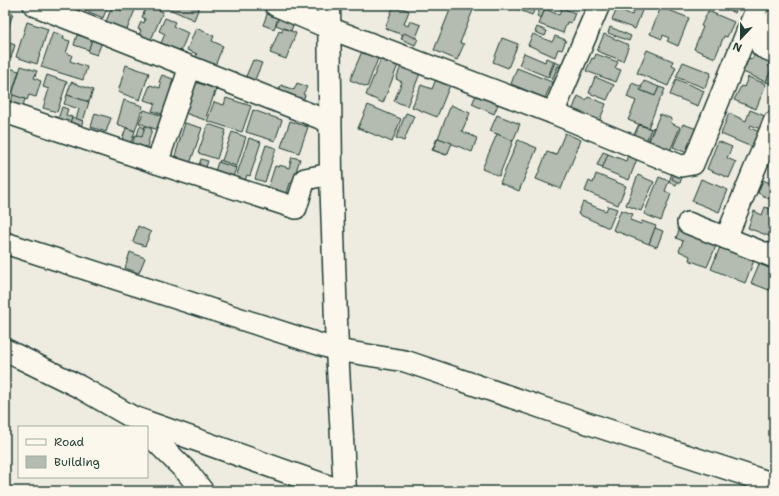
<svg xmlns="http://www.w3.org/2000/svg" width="779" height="496" viewBox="0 0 779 496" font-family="'Shantell Sans',sans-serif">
<rect width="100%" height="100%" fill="#eeece1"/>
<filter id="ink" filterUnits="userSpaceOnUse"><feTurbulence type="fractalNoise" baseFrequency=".025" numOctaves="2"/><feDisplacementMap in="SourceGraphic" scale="8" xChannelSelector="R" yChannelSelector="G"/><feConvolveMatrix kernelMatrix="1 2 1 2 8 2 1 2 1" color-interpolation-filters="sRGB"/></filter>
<g filter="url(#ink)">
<!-- building -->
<g fill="#b4bbb0" stroke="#1f3d34">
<path d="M88,5H108L103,18L85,10Z"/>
<path d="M124,5H137L126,32L105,24L112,7L122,11Z"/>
<path d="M147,5L163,12L150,42L138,37L141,30L138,29L141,22L144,23L145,19L142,17Z"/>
<path d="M169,5H200L194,20L167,8Z"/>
<path d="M394,5L409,11L404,24L408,26L410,21L421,25L415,40L385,28Z"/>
<path d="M452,5H475L460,43L464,44L457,60L434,50Z"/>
<path d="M507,5H537L532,15Z"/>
<path d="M636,5L643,8L635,29L612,20L617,9L632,15Z"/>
<path d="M716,5H744L743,8L738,6L735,13Z"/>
<path d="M5,6L9,7L7,11L13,13L7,33L5,32Z"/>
<path d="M541,7L545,9L541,18L537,16Z"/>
<path d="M661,7L689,18L678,46L667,41L669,38L663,35L662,39L650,34Z"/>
<path d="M562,8L575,13L571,23L567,22L563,33L539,24L545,9L559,15Z"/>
<path d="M269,9L280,13L274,29L263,25Z"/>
<path d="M708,11L734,22L727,37L724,36L715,58L694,49L703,27L701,26Z"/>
<path d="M280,13L295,19L291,31L276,25Z"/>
<path d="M165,18L175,22L173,26L188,33L181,51L161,43L165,34L159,31Z"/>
<path d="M27,22L48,29L37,64L16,57Z"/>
<path d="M537,27L547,31L545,36L535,32Z"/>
<path d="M610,27L631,36L629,41L608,33Z"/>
<path d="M196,28L214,36L212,41L223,46L214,68L194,60L197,54L187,50Z"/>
<path d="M283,28L296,33L286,59L270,53L279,31L282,32Z"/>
<path d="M53,32L64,36L63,39L70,41L66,53L72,55L70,61L87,67L83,80L41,67Z"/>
<path d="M404,33L418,39L415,45L401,39Z"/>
<path d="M533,34L552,42L555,36L566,40L562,50L558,49L555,57L528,45Z"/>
<path d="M604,34L629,45L623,61L597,51Z"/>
<path d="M77,35L92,39L89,50L74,45Z"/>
<path d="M502,38L518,44L508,68L493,62Z"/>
<path d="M92,39L102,42L97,55L88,52Z"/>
<path d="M5,41L15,45L11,58L5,56Z"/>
<path d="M363,49L379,56L367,87L350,80Z"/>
<path d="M647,50L673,61L672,65L676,67L668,86L637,73Z"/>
<path d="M756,50L772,57L768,66L772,68L766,82L743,72L749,58L752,59Z"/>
<path d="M524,53L545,62L546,58L554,61L548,77L519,65Z"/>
<path d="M383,54L398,65L383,103L366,95Z"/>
<path d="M596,54L618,62L615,68L621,70L616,82L586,71L592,58L594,59Z"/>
<path d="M253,60L262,63L253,84L244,81Z"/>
<path d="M555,62L566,67L561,81L549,77Z"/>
<path d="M683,62L711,73L705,88L676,77Z"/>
<path d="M126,65L149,73L140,100L118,92Z"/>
<path d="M21,66L37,71L34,78L41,81L36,97L29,95L27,100L12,95Z"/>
<path d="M401,66L421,71L407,106L394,101L402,82L396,79Z"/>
<path d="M558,66L567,69L561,83L552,80Z"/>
<path d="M6,67L19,71L12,93L5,91Z"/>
<path d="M772,67L774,68V85L766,82Z"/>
<path d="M517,68L552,82L545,98L511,84Z"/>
<path d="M47,75L67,82L57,112L43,108L49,89L43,87Z"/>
<path d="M162,75L173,79L171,86L175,87L165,115L152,111L155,103L144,100L150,85L160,88L161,83L159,82Z"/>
<path d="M595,77L614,85L607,100L589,93Z"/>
<path d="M748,77L766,84L756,109L734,100L741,86L744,87Z"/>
<path d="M193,79L218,87L214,97L190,90Z"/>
<path d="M436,79L450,85L437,117L412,107L421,85L432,89Z"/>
<path d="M676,79L704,91L698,106L670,95Z"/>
<path d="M192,81L216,89L205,120L182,112Z"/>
<path d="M644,81L659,87L655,96L640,90Z"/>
<path d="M71,82L93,90L89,102L67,95Z"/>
<path d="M297,83L307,87L303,94L305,95L301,106L277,95L281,85L294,90Z"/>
<path d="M632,83L642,87L640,90L655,96L659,87L665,89L661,98H660L648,128L628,120L636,101L627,97Z"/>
<path d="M477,93L499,102L494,114L472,104Z"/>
<path d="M13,95L25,99L22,109L10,105Z"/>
<path d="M67,95L89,102L83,121L76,119L79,109L64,104Z"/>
<path d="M578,96L586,100L588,97L606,104L599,122L572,111Z"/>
<path d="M226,98L251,106L242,132L207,121L214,102L224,105Z"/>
<path d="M124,100L143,106L135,131L117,124Z"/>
<path d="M368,105L401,119L392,142L358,128Z"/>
<path d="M451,105L470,113L462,131L477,138L472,152L438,138Z"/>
<path d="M62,107L68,109L66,115L72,117L69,126L57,122Z"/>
<path d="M144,110L163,116L158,130L139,123Z"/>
<path d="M253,110L282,120L275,141L246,132Z"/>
<path d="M750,110L765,116L760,129L751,125L750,128L760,132L754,148L721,134L729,113L746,121Z"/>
<path d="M95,113L111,118L106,132L91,127Z"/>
<path d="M406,113L414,116L404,141L396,138Z"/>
<path d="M660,114L672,119L671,123L680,127L670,151L648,143Z"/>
<path d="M497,115L520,124L513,141L490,131Z"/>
<path d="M72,117L83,121L80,129L69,126Z"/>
<path d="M290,121L308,127L299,153L281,147Z"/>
<path d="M185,123L202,128L189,167L177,162L179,157L175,156Z"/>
<path d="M208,124L226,130L217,159L198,153Z"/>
<path d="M639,124L652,129L653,127L654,128L648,141L634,135Z"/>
<path d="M683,124L697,129L687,153L673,147Z"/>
<path d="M639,125L651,129L646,141L634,136Z"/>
<path d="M140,126L151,130L144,150L133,147Z"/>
<path d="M145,126L152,129L146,150L132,145L135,135L142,137Z"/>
<path d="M126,128L135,131L131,143L122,140Z"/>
<path d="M232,132L246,137L236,168L221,163Z"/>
<path d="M565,133L581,140L561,189L536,179L547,152L556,155Z"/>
<path d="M497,134L513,141L499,176L482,169Z"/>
<path d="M249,138L261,142L250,176L247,175L244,183L235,180Z"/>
<path d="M437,138L450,144L446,155L432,150Z"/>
<path d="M438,138L452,143L447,155L433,150Z"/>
<path d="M518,140L537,148L519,191L500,183Z"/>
<path d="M718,141L732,147L727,158L736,162L729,178L707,169Z"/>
<path d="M266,145L276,148L265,182L255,179Z"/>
<path d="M603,152L608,154L603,167L597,165Z"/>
<path d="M608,154L626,161L628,155L637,159L629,180L602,169Z"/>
<path d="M292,157L300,159L292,184L290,183L286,197L267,191L275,166L279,167V165L289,168Z"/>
<path d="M201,159L208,161L205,170L198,168Z"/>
<path d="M220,160L236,166L234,171L218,166Z"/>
<path d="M218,162L236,168L232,180L214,174Z"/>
<path d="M673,170L681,173L676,185L669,182Z"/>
<path d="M676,171L683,174L680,183L672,179Z"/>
<path d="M596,174L626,186L618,205L585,191L589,181L593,183Z"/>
<path d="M638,175L654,182L641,211L626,205Z"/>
<path d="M659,177L669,181L665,191L671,194L661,221L644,214Z"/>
<path d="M701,179L728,190L719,212L692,201Z"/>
<path d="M763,180L772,184L774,181V201L758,193Z"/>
<path d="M583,202L606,211L608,206L617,209L609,228L578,214Z"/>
<path d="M765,207L774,210V238L748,228L754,211L762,215Z"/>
<path d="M621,210L633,214L630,220L641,224L642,221L656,226L649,244L613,230Z"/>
<path d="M682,223L706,236L704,241L716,246L707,267L689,260L690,256L679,251L683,241L676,238Z"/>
<path d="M138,226L151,232L145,246L133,242Z"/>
<path d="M655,228L663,231L657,247L649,244Z"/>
<path d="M720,247L742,256L745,248L757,253L745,283L711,269Z"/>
<path d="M130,252L145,258L139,273L125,268Z"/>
<path d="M759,264L774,270V292L751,283Z"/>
</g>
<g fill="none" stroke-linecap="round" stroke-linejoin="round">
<defs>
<g id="street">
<path d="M34,5L330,122"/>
<path d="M275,5L329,28L553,113L681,166L693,164L758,5"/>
<path d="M774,20L762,47L774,52"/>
<path d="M5,112L157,163L296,208L305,179L331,174"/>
<path d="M553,113L599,5"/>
<path d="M157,163L190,67"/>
<path d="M688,223L774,257"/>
<path d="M726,238L774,122"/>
<path d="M5,243L337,350L405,361L587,423L774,484"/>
</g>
<g id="secondary">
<path d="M329,5L331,174L337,350L345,491"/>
<path d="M5,350L78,386L132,417L341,491"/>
<path d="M147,432L189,474L202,491"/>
</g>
</defs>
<!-- street casing -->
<use href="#street" stroke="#1f3d34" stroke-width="24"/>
<!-- secondary casing -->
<use href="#secondary" stroke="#1f3d34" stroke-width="25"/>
<!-- street -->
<use href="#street" stroke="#fbf7ec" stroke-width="21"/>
<!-- secondary -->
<use href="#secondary" stroke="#fbf7ec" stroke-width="22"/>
</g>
</g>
<!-- margin -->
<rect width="779" height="496" fill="none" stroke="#fbf7ec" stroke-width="20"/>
<rect x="10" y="10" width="759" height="476" fill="none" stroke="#1f3d34" stroke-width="1.5" filter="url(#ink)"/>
<!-- legend -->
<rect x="18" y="426" width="130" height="52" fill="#fbf7ec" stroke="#a3ada2"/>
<rect x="26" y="439" width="20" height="6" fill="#fbf7ec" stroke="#a3ada2"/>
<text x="54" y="446" font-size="12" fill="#1f3d34">Road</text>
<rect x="26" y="456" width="20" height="12" fill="#b4bbb0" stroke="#a3ada2"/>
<text x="54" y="466" font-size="12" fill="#1f3d34">Building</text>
<!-- north arrow -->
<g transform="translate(741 38) rotate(202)" stroke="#fbf7ec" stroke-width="3" paint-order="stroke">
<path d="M0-3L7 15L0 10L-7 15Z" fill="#1f3d34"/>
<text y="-6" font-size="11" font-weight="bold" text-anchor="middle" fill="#1f3d34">N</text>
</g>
</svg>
